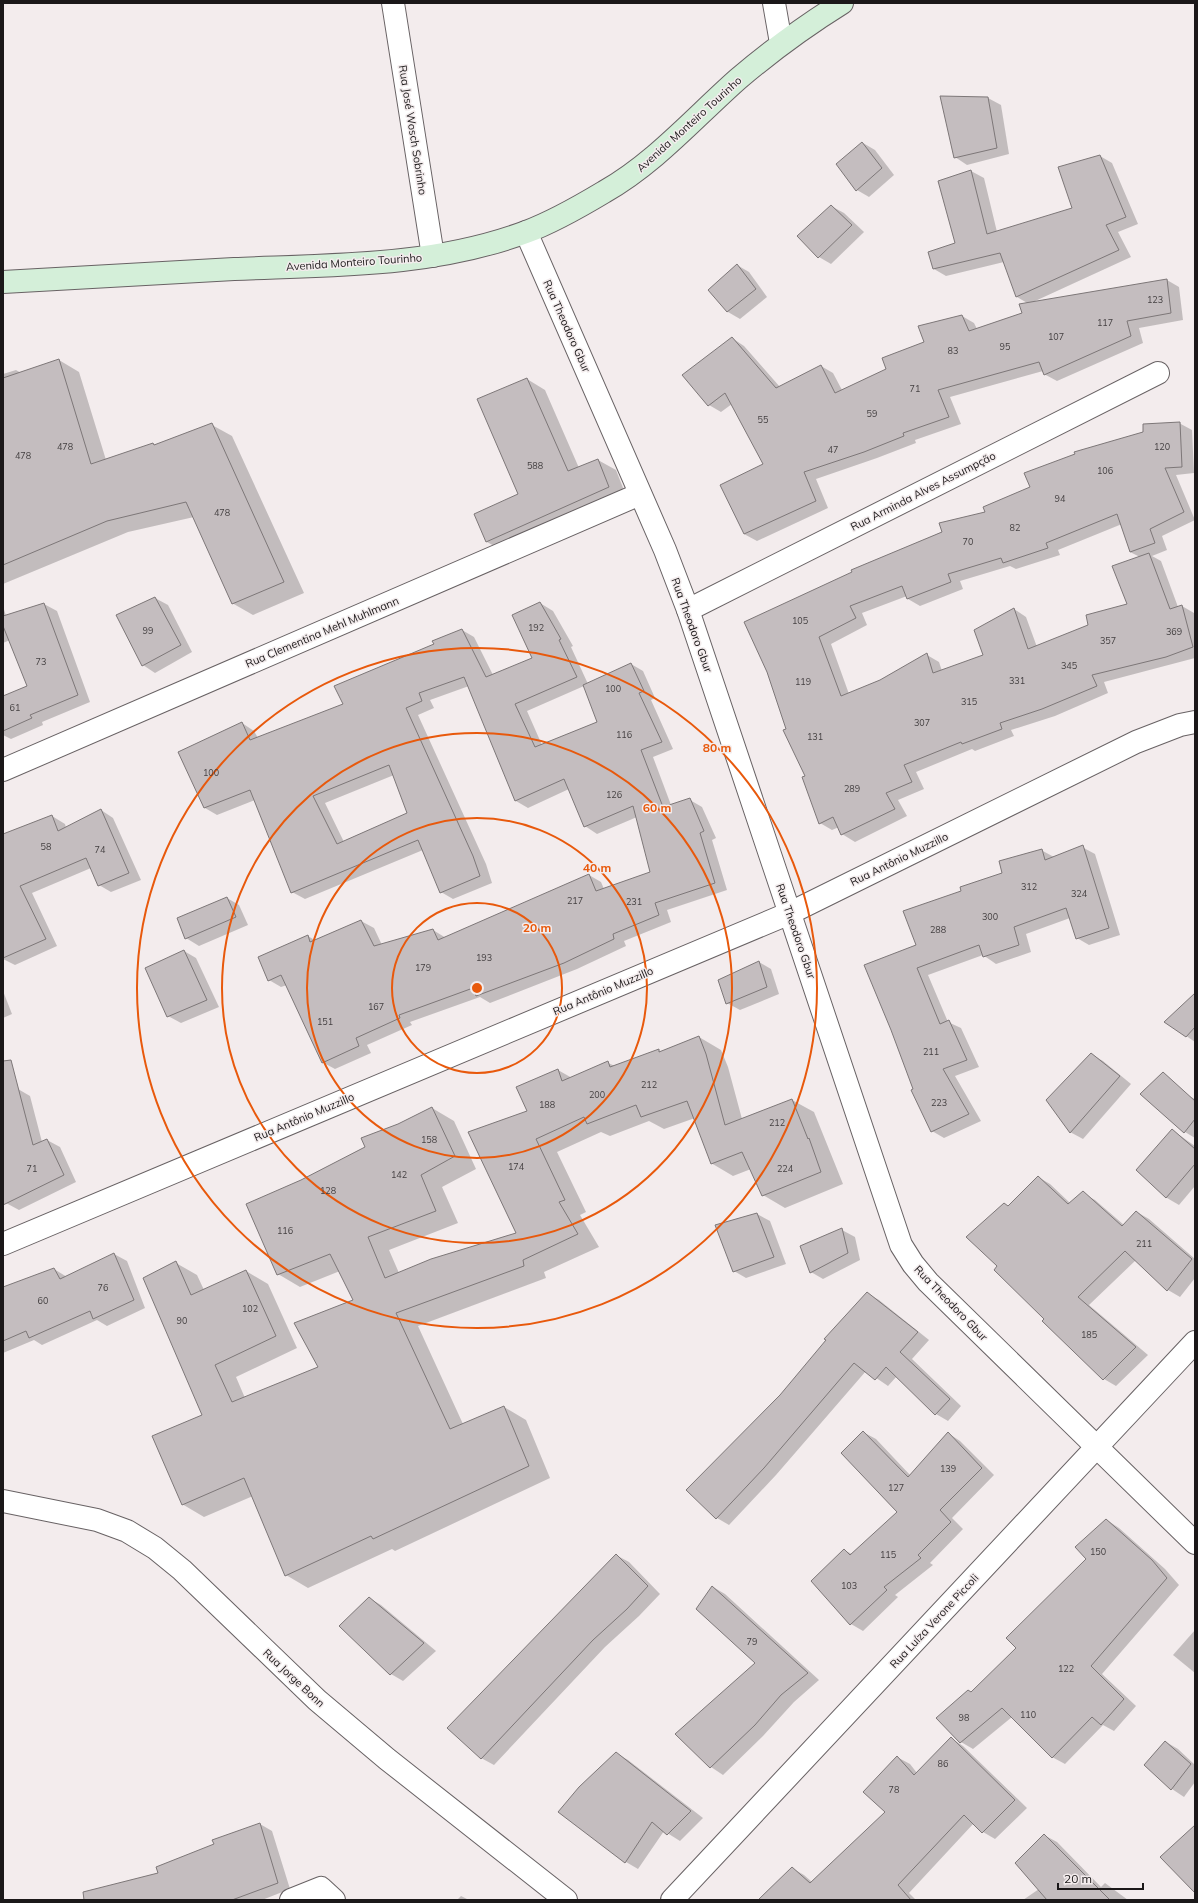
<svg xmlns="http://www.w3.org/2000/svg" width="1198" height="1903" viewBox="0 0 1198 1903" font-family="Mulish,sans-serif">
<rect width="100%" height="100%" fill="#f3eced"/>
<!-- shadow -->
<g fill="#0003" fill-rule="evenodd">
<path d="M941,97L988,98L1001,105L1009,154L967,165L955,157Z"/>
<path d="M863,143L875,150L894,175L869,197L857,190Z"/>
<path d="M1100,156L1112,163L1138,224L1118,232L1131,257L1033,302L1167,280L1179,287L1183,320L1139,328L1143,343L1057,381L1044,374L1043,371L950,397L961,424L915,440L916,443L877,458L816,479L828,508L757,541L744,534L764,464L732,404L721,412L709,405L732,338L744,346L780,387L821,366L833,373L842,390L887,369L962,316L974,323L977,329L1024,313L1029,304L1017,297L1004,262L946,276L934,269L957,244L971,171L984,178L997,232L1074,208Z"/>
<path d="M831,206L844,213L864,232L831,264L819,257Z"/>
<path d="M737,265L749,272L767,297L740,319L728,312L709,290Z"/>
<path d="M59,360L79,372L106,460L153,444L155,446L212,425L232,436L304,593L253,615L232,603L194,517L128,532L3,584V374L16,370L21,373Z"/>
<path d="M527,379L545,390L579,468L598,460L616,470L627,498L505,552L487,542L475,515L520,495Z"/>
<path d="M1179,423L1192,430L1194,473L1176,475L1195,520L1162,536L1167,550L1152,556L1161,561L1178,607L1182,606L1194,613L1195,658L1104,682L1108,693L1055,716L1011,730L1014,736L975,751L972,749L916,772L924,789L898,800L907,816L855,842L842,834L839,827L832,830L820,823L806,776L787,730L768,672L745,622ZM1122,524L1130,552L1140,557L1128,604L1089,626L1037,647L1026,617L1014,609L985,655L942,671L939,662L927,655L880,681L849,694L831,644L867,625L862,613L907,596L908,599L920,606L963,589L960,581L1010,566L1016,569L1060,555L1058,550Z"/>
<path d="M155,598L168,605L192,652L155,673L143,665Z"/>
<path d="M540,603L553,611L573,646L571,647L588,684L631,664L643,671L655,698L651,700L673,749L653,757L671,805L690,800L702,807L716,838L712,840L727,890L667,910L671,922L624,941L626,946L577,969L490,1003L480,997L410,1022L412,1025L367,1045L371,1053L335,1069L322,1062L287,985L281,987L269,980L308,936L316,941L361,921L374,928L382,945L433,930L446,938L589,875L601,882L604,889L651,873L637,817L597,834L585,826L569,789L528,808L516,801L469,686L430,700L434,708L418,715L486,864L492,883L453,899L441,892L423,850L305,899L292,892L255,800L217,815L205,808L242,723L254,731L258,738L344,705L435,645L462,630L474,637L493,675L534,658ZM584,686L598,722L542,745L527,711ZM394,775L409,814L344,842L325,803Z"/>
<path d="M44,604L57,611L90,702L42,722L43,725L11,739L3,735V697L28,686L10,640L3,643V606L6,616Z"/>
<path d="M101,810L113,818L141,880L111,892L99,885L91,868L32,893L57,946L15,965L3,959V840L52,816L65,824L66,828Z"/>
<path d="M1082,847L1095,854L1120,935L1089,945L1077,938L1070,918L1026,934L1031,952L996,964L983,955L928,975L948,1022L961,1028L979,1067L955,1076L981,1121L944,1138L932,1131L914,1090L917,945L962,891L1003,873L1041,850L1054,857Z"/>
<path d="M227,898L239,905L248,925L199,946L186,938Z"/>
<path d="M184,951L196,958L219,1007L181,1023L168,1016Z"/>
<path d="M759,962L771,969L779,994L740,1010L727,1003Z"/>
<path d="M3,991L12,1014L3,1018Z"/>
<path d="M1195,997V1042L1166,1022Z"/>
<path d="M699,1037L721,1050L728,1067L742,1119L792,1100L814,1112L843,1184L785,1208L763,1195L751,1169L733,1176L711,1163L695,1118L664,1129L649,1121L610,1136L601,1132L557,1152L586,1212L580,1215L599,1247L544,1272L546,1278L418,1326L463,1424L504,1407L526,1420L550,1478L395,1551L392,1549L308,1588L286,1575L253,1496L204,1517L182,1504L204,1415L176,1263L197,1275L204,1290L246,1271L268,1284L297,1348L236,1377L245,1398L320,1367L354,1300L340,1271L300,1287L278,1274L301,1181L367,1147L399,1125L432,1108L454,1121L476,1169L442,1187L458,1223L389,1250L399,1273L517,1234L528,1111L558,1070L572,1078L608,1063L615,1066L658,1050L662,1052Z"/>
<path d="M1091,1054L1103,1061L1131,1084L1083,1139L1070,1132Z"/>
<path d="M18,1089L30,1096L42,1142L47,1140L60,1147L76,1182L19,1210L6,1203L3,1197V1095Z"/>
<path d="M1187,1095L1195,1099V1138L1185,1132L1166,1115Z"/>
<path d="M1172,1130L1195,1146V1186L1179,1205L1167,1198L1137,1170Z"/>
<path d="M1038,1177L1050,1184L1070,1203L1083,1193L1095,1200L1124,1225L1137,1212L1149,1219L1195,1259V1278L1180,1297L1168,1290L1136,1260L1089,1305L1148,1355L1116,1386L1104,1379L999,1266L1009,1207Z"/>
<path d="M757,1214L770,1221L786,1264L746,1278L734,1271Z"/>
<path d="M842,1230L855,1237L860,1260L823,1279L811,1272Z"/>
<path d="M114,1254L127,1261L145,1308L107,1326L97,1320L42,1345L34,1340L3,1353V1297L54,1269L67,1277Z"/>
<path d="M867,1293L879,1300L929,1340L912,1359L961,1406L948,1421L936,1414L897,1376L888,1386L866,1371L776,1475L729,1525L717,1518Z"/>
<path d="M863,1432L876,1439L910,1475L948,1433L960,1441L994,1475L952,1518L963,1529L930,1563L933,1565L895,1595L898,1597L863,1631L851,1624L844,1550L852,1554L898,1512Z"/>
<path d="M1107,1520L1119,1528L1165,1569L1179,1585L1102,1674L1136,1706L1114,1731L1103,1725L1065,1764L1052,1757L1012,1717L973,1749L961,1742L971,1693L1017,1648L1087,1559Z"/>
<path d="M616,1555L629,1562L660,1594L639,1616L605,1647L494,1765L481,1758Z"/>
<path d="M713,1587L725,1594L819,1680L794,1702L763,1736L723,1775L711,1767L677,1734L756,1663Z"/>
<path d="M369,1598L381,1605L436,1651L403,1681L391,1674Z"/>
<path d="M1195,1630V1673L1173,1655Z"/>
<path d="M951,1738L963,1746L1027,1808L995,1839L983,1832L974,1823L909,1893L916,1900H761L792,1868L804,1875L812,1882L887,1812L897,1757L910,1764L917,1773Z"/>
<path d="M1166,1742L1178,1749L1195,1765V1782L1184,1797L1172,1789L1145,1765Z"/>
<path d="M616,1753L628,1760L703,1818L680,1841L664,1831L638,1869L626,1862L560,1812Z"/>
<path d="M260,1824L272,1831L290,1889L262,1900H92L159,1874Z"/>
<path d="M1044,1835L1057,1842L1101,1887L1105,1883L1128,1900H1023L1039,1889Z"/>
<path d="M461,1896L469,1900H457Z"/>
</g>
<!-- building -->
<g fill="#c4bdbf" stroke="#7d7778" fill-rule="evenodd">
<path d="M940,96L988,97L997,148L954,158Z"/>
<path d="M862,142L882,168L856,191L836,164Z"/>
<path d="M1100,155L1126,217L1106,225L1119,250L1016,297L1000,253L933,269L928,252L955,243L938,181L971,170L987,234L1072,208L1058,167Z"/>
<path d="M831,205L852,225L818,258L797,236Z"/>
<path d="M737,264L756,289L727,312L708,290Z"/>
<path d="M1167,279L1171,313L1127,321L1131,336L1044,375L1039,362L938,390L949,417L903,433L904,436L864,452L804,472L816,501L744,534L720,485L763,464L725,393L708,406L682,375L732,337L776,388L821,365L835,393L886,369L882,358L924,342L918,326L962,315L969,331L1022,313L1019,304Z"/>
<path d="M59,359L91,464L153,443L154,445L212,423L284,582L232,604L186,502L107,521L3,565V378Z"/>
<path d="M527,378L568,471L598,459L609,487L486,542L474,514L518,494L477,399Z"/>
<path d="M1180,422L1182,467L1165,468L1184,512L1150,529L1155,543L1130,552L1117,514L1046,543L1048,548L1003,563L1001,558L948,574L951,582L907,599L902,586L850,606L856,618L819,637L841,696L880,680L927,653L933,673L983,655L974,630L1014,608L1028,649L1088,625L1086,615L1127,604L1112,566L1149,553L1170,609L1182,605L1193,647L1166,657L1092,675L1097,686L1042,709L1000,723L1002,729L962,744L961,742L904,765L912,782L886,793L895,809L841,835L833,817L819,824L802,777L805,776L783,730L786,729L767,672L744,622L852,572L851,570L942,532L939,523L985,512L983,507L1030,487L1024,473L1075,454L1074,452L1143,432V424Z"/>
<path d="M155,597L181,645L142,666L116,615Z"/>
<path d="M540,602L561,639L559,640L577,677L515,704L535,747L597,722L583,685L631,663L644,691L639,693L662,742L641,750L663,807L690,798L704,831L700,833L715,883L655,903L659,915L613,934L614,939L564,963L476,996L473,988L399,1015L400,1018L356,1038L359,1046L322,1063L281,975L268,981L258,957L308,935L310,942L361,920L374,946L433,929L438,940L589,874L596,891L650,872L633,806L584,827L564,779L515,801L464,677L419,693L422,701L406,708L473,856L480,876L440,893L418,840L291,893L250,790L204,808L178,752L242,722L250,740L343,704L334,686L434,644L432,641L462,629L486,677L532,658L512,615ZM389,765L407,813L337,844L313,796Z"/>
<path d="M44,603L78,695L30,715L32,718L3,731V696L27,686L3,626V616Z"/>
<path d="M101,809L129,873L98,886L86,858L20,886L46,939L3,958V834L52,815L58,831Z"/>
<path d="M1083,845L1109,928L1076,939L1066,908L1014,927L1019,945L983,957L979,945L917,968L940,1024L949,1020L967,1060L943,1069L969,1114L931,1132L911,1090L913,1089L891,1030L864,965L916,945L903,911L961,891L960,887L1002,873L999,861L1042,849L1045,860Z"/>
<path d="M227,897L236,917L185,939L177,918Z"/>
<path d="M184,950L207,1000L167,1017L145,968Z"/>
<path d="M759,961L767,987L726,1004L718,980Z"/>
<path d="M1195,993V1027L1186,1037L1164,1022Z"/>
<path d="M699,1036L706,1054L725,1125L792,1099L808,1139L809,1138L821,1172L762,1196L742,1152L711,1164L687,1101L641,1117L636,1105L587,1124L584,1117L536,1139L565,1200L559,1202L578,1234L523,1260L524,1266L396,1313L450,1429L504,1406L529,1466L373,1539L371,1536L285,1576L244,1478L182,1505L152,1436L202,1415L143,1278L176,1261L191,1295L246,1270L276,1336L215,1365L232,1402L318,1367L294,1323L353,1300L330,1254L277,1275L246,1204L301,1180L365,1147L361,1138L398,1124L432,1107L455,1156L421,1175L436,1211L368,1237L385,1278L431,1259L516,1233L468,1132L527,1111L516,1087L558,1069L562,1081L608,1061L610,1067L659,1049V1052Z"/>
<path d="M1091,1053L1120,1076L1070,1133L1046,1100Z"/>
<path d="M11,1060L33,1145L47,1139L64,1175L3,1205V1061Z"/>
<path d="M1163,1072L1195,1101V1119L1184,1133L1140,1094Z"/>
<path d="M1172,1129L1195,1149V1164L1166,1198L1136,1170Z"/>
<path d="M1038,1176L1068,1204L1083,1191L1122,1226L1136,1211L1192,1259L1167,1291L1125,1251L1078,1297L1136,1347L1103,1380L1042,1321L1044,1319L994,1270L997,1266L966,1237L1004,1203L1008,1206Z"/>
<path d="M757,1213L774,1257L733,1272L715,1225Z"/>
<path d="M842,1228L848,1253L810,1273L800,1246Z"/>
<path d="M114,1253L134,1300L93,1319L90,1311L29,1338L26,1331L3,1341V1287L54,1268L60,1279Z"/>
<path d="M867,1292L918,1332L900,1352L950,1399L935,1415L886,1367L875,1380L854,1363L764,1468L716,1519L686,1490L780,1395L826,1340L824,1339Z"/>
<path d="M863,1431L908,1477L948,1432L982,1468L940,1510L951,1522L918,1555L921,1558L884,1587L887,1590L850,1625L811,1581L844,1549L850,1555L897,1512L841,1453Z"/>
<path d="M1106,1519L1152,1560L1167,1578L1091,1666L1124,1699L1101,1725L1092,1717L1052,1758L1002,1708L960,1743L936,1718L968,1690L971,1692L1016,1648L1006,1638L1086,1559L1075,1547Z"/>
<path d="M616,1554L648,1586L627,1609L593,1640L481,1759L447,1728Z"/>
<path d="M712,1586L808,1673L781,1695L755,1725L710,1768L675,1734L755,1663L696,1609Z"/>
<path d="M369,1597L424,1643L390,1675L339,1626Z"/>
<path d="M951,1737L1015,1800L982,1833L964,1815L898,1885L911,1900H758L792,1867L810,1883L885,1812L863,1792L897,1756L914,1775Z"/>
<path d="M1165,1741L1191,1764L1171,1790L1144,1765Z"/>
<path d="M616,1752L691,1811L667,1835L652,1822L625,1863L558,1812L579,1787Z"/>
<path d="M260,1823L278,1883L232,1900H84L83,1892L158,1873L156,1867L214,1844L212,1840Z"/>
<path d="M1195,1825V1893L1160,1857Z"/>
<path d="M1044,1834L1110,1900H1047L1015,1863Z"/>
</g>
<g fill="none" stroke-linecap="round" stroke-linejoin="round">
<defs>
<g id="minor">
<path d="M393,3L433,256"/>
<path d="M774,3L781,43"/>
<path d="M526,232L665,550L688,610L901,1245L913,1264L928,1282L1195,1543"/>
<path d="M688,610L1158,373"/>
<path d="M3,770L640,494"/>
<path d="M3,1244L790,913L1136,742L1180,725L1195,722"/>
<path d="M291,1900L321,1888L334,1900"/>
<path d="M672,1900L1195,1342"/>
</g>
<path id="tertiary" d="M3,1501L97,1520L127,1531L155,1548L182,1570L317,1700L387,1759L566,1900"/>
<path id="secondary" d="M3,282C80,277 157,273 234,269C332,265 432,267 526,232C553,222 579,207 604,192C655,163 694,118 738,79C771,51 805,26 842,3"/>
</defs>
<!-- minor casing -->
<use href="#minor" stroke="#686264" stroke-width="24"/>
<!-- tertiary casing -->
<use href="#tertiary" stroke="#686264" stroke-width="24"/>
<!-- secondary casing -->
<use href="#secondary" stroke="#686264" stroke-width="24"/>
<!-- minor -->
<use href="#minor" stroke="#fff" stroke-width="22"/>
<!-- tertiary -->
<use href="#tertiary" stroke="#fff" stroke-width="22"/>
<!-- secondary -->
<use href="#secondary" stroke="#d4efd9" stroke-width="22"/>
</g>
<!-- distance rings -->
<g fill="none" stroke="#e8590c" stroke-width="2">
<circle cx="477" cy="988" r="85"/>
<circle cx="477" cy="988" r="170"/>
<circle cx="477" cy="988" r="255"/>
<circle cx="477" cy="988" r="340"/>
</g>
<g text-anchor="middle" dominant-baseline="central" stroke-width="3" stroke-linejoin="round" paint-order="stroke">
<!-- number labels -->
<g font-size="9" fill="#454142">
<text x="1155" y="299">123</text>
<text x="1105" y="322">117</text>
<text x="1056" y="336">107</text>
<text x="1005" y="346">95</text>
<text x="953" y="350">83</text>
<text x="915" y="388">71</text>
<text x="872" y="413">59</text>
<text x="763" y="419">55</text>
<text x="65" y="446">478</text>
<text x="1162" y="446">120</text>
<text x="833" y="449">47</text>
<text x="23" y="455">478</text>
<text x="535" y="465">588</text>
<text x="1105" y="470">106</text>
<text x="1060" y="498">94</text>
<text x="222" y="512">478</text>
<text x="1015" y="527">82</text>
<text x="968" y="541">70</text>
<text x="800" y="620">105</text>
<text x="536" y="627">192</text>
<text x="148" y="630">99</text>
<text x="1174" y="631">369</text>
<text x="1108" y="640">357</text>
<text x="41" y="661">73</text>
<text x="1069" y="665">345</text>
<text x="1017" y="680">331</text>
<text x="803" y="681">119</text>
<text x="613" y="688">100</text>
<text x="969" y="701">315</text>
<text x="15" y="707">61</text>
<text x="922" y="722">307</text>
<text x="624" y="734">116</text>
<text x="815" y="736">131</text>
<text x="211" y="772">100</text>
<text x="852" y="788">289</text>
<text x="614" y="794">126</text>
<text x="46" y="846">58</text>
<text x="100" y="849">74</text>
<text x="1029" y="886">312</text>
<text x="1079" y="893">324</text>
<text x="575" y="900">217</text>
<text x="634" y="901">231</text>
<text x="990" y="916">300</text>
<text x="938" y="929">288</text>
<text x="484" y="957">193</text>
<text x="423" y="967">179</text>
<text x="376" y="1006">167</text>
<text x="325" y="1021">151</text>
<text x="931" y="1051">211</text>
<text x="649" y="1084">212</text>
<text x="597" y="1094">200</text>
<text x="939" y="1102">223</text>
<text x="547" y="1104">188</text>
<text x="777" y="1122">212</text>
<text x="429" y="1139">158</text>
<text x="516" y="1166">174</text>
<text x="32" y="1168">71</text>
<text x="785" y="1168">224</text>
<text x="399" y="1174">142</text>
<text x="328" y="1190">128</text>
<text x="285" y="1230">116</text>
<text x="1144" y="1243">211</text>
<text x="103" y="1287">76</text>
<text x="43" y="1300">60</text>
<text x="250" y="1308">102</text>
<text x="182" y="1320">90</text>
<text x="1089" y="1334">185</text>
<text x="948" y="1468">139</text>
<text x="896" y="1487">127</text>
<text x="1098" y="1551">150</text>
<text x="888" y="1554">115</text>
<text x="849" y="1585">103</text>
<text x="752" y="1641">79</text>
<text x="1066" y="1668">122</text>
<text x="1028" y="1714">110</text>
<text x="964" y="1717">98</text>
<text x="943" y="1763">86</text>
<text x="894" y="1789">78</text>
</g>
<!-- street labels -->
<g font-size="11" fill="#1b1819" stroke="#f3eced">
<text transform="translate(689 124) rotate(-42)">Avenida Monteiro Tourinho</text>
<text transform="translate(413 130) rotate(81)">Rua José Wosch Sobrinho</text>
<text transform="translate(354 262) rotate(-4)">Avenida Monteiro Tourinho</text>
<text transform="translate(567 326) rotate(66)">Rua Theodoro Gbur</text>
<text transform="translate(923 491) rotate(-27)">Rua Arminda Alves Assumpção</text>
<text transform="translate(692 625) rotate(70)">Rua Theodoro Gbur</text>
<text transform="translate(322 632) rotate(-23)">Rua Clementina Mehl Muhlmann</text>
<text transform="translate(899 859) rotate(-26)">Rua Antônio Muzzillo</text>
<text transform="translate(796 931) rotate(71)">Rua Theodoro Gbur</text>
<text transform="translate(603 991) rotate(-23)">Rua Antônio Muzzillo</text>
<text transform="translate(304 1117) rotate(-23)">Rua Antônio Muzzillo</text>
<text transform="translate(951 1303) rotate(46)">Rua Theodoro Gbur</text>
<text transform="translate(934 1621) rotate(-47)">Rua Luíza Verone Piccoli</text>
<text transform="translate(294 1678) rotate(43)">Rua Jorge Bonn</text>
</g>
</g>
<circle cx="477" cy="988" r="6" fill="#e8590c" stroke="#f3eced" stroke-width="2"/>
<g font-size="12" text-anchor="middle" font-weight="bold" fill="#e8590c" stroke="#f3eced" stroke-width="3" stroke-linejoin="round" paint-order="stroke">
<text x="717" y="752">80 m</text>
<text x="657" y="812">60 m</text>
<text x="597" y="872">40 m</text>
<text x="537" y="932">20 m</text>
</g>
<!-- border -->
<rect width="1198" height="1903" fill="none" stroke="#1b1819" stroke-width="8"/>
<!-- scale -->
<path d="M1058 1883v6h85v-6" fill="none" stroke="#1b1819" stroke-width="2"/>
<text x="1064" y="1883" font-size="12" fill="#1b1819" stroke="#f3eced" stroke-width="3" paint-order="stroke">20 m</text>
</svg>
